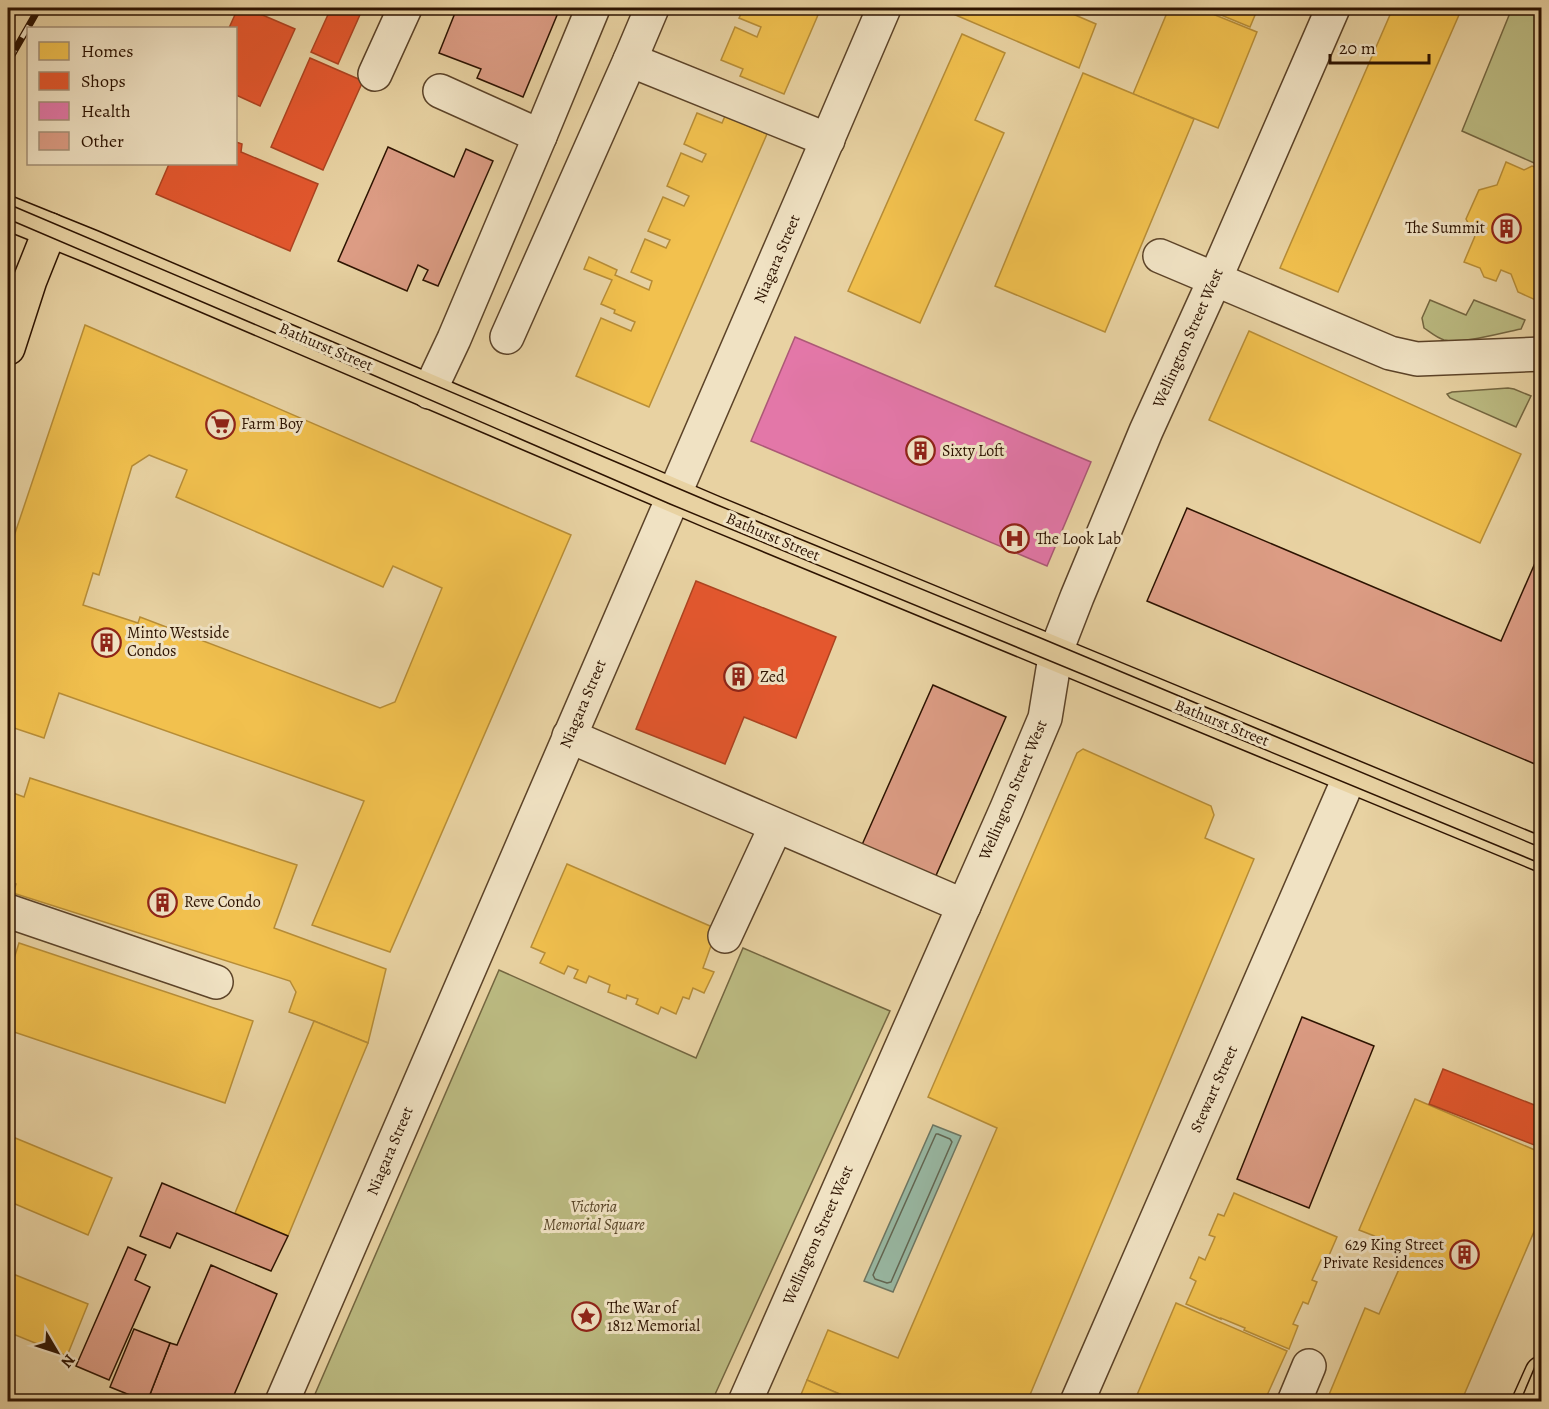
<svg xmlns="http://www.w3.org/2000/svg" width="1549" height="1409" viewBox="0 0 1549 1409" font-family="Alegreya,serif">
<rect width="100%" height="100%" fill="#e8d2a2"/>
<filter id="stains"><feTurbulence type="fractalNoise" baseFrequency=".00333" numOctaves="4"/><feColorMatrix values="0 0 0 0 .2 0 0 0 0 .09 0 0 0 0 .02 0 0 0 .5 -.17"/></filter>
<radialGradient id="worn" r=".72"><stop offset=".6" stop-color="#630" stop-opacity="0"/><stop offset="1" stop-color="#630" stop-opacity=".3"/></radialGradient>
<!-- green -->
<g fill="#bbba81" stroke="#746640" stroke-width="1.5">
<path d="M1512,8H1541V166L1462,131Z"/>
<path d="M1430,300L1466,315L1474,300L1525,320L1521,329C1500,333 1464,344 1444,340C1437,338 1430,332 1424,328L1422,318Z"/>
<path d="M1508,388L1514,389L1531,396L1516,427L1450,398L1447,394L1452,392Z"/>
<path d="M743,948L890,1011L712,1401H312L499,970L696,1058Z"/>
</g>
<!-- water -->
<path fill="#98b8a3" stroke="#6d7662" stroke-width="1.5" d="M933,1125L961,1136L893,1292L864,1281Z"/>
<!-- homes -->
<g fill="#f2c14e" stroke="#b78d37" stroke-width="1.5" fill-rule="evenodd">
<path d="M744,8H821L784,94L740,76L743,69L721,60L735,27L757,37L761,27L739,18Z"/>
<path d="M945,8H1059L1096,24L1079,68L944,10Z"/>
<path d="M1169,8H1198L1257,32L1218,128L1133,94Z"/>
<path d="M1204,8H1258L1250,27Z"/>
<path d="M1393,8H1462L1338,292L1280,268Z"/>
<path d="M962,34L1005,53L975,120L1004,133L920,323L848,291Z"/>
<path d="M1083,73L1194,119L1105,332L995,286Z"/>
<path d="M697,113L722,123L725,116L767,134L649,407L576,376L601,318L631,331L635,322L614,313L615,310L601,304L612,280L584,269L589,257L617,270L615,275L649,290L652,281L631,272L645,239L666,248L670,240L648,231L663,197L684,206L689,196L667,186L681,153L702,162L706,154L684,144Z"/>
<path d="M1506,162L1524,170L1532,166L1542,170V174L1538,182L1542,184V301L1540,302L1518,292L1511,274L1501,270L1496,281L1484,277L1480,268L1464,262L1475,236L1466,219L1479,190L1497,185Z"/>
<path d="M85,325L571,535L390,952L312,925L364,801L59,693L44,738L8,726V554ZM149,455L187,470L176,497L383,587L393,566L442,588L395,702L380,708L140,617L138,623L83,605L93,573L99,575L132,466Z"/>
<path d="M1249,331L1521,454L1480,543L1209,420Z"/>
<path d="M1083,749L1211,806L1214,815L1205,838L1254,859L1027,1402H858L807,1380L828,1330L898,1358L997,1128L928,1097L1077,753Z"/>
<path d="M30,778L297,865L274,928L386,969L368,1043L314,1021L289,1012L296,992L290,981L13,893L16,884L8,882V791L24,797Z"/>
<path d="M567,864L717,929L703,968L714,972L704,993L693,988L689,999L683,997L676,1014L661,1007L658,1014L636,1004L638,999L627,995L626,999L608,992L610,985L589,976L586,983L574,978L578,970L568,966L564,974L540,963L545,953L531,947Z"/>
<path d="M19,943L253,1021L225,1103L8,1030V977Z"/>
<path d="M314,1021L368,1043L288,1236L235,1213Z"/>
<path d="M1415,1099L1542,1153V1213L1461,1402H1326L1365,1308L1379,1314L1408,1249L1359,1230Z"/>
<path d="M8,1135L112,1178L88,1235L8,1201Z"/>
<path d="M1234,1193L1337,1237L1327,1260L1322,1258L1312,1280L1317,1282L1308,1304L1303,1302L1293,1324L1298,1326L1289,1349L1244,1330L1245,1328L1221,1318V1319L1186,1304L1196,1281L1190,1278L1199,1257L1205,1260L1215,1237L1209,1235L1218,1214L1224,1216Z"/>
<path d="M8,1272L88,1304L67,1356L8,1332Z"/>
<path d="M1176,1303L1287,1351L1264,1402H1134Z"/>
<path d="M807,1380L858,1402H798Z"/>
</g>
<!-- shops -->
<g fill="#e4572e" stroke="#ad4320" stroke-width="1.5">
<path d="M238,8H246L295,29L260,106L236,95V28H229Z"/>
<path d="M331,8H363L338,64L311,52Z"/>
<path d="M310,58L363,81L323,170L271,147Z"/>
<path d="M236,142L242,144L241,152L318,184L290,251L156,194L169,164H236Z"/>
<path d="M696,581L836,637L796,738L744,717L725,764L636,729Z"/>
<path d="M1443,1069L1542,1108V1148L1429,1104Z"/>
</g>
<!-- health -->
<path fill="#e377a8" stroke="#ac5976" stroke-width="1.5" d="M795,337L1091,462L1047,566L751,441Z"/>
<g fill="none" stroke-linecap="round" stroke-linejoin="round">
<!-- shore -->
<path stroke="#626652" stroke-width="1.5" d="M936,1134H938L950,1139L952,1142L891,1282L887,1283L875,1279L873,1275Z"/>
</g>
<!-- building -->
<g fill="#dc9c84" stroke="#2d1300" stroke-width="1.5">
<path d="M457,8H560L523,97L477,78L481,69L439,53Z"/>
<path d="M388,147L454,177L466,149L493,161L438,286L423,280L428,270L418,265L407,291L338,261Z"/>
<path d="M1187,508L1501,641L1542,547V767L1147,601Z"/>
<path d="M933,685L1006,717L934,880L861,847Z"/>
<path d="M1302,1017L1374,1046L1309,1208L1237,1179Z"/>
<path d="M162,1183L288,1236L271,1271L177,1233L170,1248L140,1236Z"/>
<path d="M128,1247L146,1255L135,1280L150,1287L109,1380L76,1366Z"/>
<path d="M211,1265L277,1294L231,1402H147L170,1343L177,1345Z"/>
<path d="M134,1329L170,1343L147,1402L110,1387Z"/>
</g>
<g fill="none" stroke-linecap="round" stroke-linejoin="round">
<defs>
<g id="minor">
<path d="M630,60L828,140"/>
<path d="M375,74L405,8"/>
<path d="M440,91L540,136"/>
<path d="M1160,256L1390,353L1417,359L1542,354"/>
<path d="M507,337L630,60L652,8"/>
<path d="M429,392L454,339L540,136L593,8"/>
<path d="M569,736L964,906"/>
<path d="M8,911L216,982"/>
<path d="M725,936L776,826"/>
<path d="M282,1402C482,936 685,473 884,8"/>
<path d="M745,1402L1007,808L1045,718L1054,663L1058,646L1077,597L1146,431L1215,279L1333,8"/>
<path d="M1077,1402L1350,776"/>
<path d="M1294,1402L1309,1366"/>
</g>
<g id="major">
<path d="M8,213L92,247L712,512L1542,855"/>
<path d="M8,348L30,280L50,230"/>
<path d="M1529,1402L1542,1373"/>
</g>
</defs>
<!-- minor casing -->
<use href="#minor" stroke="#5c4328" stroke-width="36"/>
<!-- major casing -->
<use href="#major" stroke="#2d1300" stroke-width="36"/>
<!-- minor -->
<use href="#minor" stroke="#f0e2c3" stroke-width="33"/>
<!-- major -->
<use href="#major" stroke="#e8d2a2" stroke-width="33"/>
<!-- tram -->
<g stroke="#2d1300" stroke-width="1.5">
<path d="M8,204L715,504L1043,639L1542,848"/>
<path d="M8,219L336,359L670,504L1542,864"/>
<path d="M1520,1402L1542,1350"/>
<path d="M1538,1402L1542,1394"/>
</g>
<defs>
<g id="rail">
<path d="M8,22L16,8"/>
<path d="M8,62L39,8"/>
</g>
</defs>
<!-- rail casing -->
<use href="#rail" stroke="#2d1300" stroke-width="7"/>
<!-- rail -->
<use href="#rail" stroke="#f0e2c3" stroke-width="4.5" stroke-dasharray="14" stroke-linecap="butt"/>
</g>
<!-- icons -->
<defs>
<symbol id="building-ring" viewBox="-11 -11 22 22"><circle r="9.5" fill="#f0e2c3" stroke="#8f2418" stroke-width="1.5"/><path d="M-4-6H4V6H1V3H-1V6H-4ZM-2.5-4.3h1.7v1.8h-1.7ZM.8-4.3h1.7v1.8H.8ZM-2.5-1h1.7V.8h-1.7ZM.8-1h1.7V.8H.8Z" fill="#8f2418"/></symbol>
<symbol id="supermarket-ring" viewBox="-11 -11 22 22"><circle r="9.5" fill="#f0e2c3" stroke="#8f2418" stroke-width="1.5"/><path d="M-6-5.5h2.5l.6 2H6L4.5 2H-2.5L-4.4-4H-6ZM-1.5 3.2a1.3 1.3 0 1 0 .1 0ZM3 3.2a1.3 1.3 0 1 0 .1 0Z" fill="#8f2418"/></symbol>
<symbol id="hospital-ring" viewBox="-11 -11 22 22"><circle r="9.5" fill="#f0e2c3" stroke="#8f2418" stroke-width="1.5"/><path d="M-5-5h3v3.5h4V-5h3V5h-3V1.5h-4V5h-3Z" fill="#8f2418"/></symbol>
<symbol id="sight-ring" viewBox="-11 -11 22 22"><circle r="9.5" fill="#f0e2c3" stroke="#8f2418" stroke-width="1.5"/><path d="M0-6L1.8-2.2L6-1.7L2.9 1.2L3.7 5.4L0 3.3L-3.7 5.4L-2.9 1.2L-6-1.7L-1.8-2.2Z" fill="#8f2418"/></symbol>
</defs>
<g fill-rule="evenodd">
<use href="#building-ring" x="1490" y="212" width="33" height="33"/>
<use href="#supermarket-ring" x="204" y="408" width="33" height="33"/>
<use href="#building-ring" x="904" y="434" width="33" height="33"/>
<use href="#hospital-ring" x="998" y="522" width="33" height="33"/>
<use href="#building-ring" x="90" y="626" width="33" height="33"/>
<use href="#building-ring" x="722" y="660" width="33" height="33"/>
<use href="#building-ring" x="146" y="886" width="33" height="33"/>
<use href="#building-ring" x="1448" y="1238" width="33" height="33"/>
<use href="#sight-ring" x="570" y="1300" width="33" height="33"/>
</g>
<g text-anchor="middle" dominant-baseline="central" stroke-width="6" stroke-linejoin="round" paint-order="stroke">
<!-- poi labels -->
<g font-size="16" fill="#2d1300" stroke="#f0e2c3" text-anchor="start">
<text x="1485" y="228" text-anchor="end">The Summit</text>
<text x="241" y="424">Farm Boy</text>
<text x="942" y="451">Sixty Loft</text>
<text x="1036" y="539">The Look Lab</text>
<text x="127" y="633">Minto Westside<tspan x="127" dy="18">Condos</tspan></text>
<text x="760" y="677">Zed</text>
<text x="184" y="902">Reve Condo</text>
<text x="1444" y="1245" text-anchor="end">629 King Street<tspan x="1444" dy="18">Private Residences</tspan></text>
<text x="607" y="1308">The War of<tspan x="607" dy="18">1812 Memorial</tspan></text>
</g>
<!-- street labels -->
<g font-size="16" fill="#2d1300" stroke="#f0e2c3">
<text transform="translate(777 259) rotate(-67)">Niagara Street</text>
<text transform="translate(1188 338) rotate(-66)">Wellington Street West</text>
<text transform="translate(326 347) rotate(23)">Bathurst Street</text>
<text transform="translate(773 537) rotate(23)">Bathurst Street</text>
<text transform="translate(583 704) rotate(-67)">Niagara Street</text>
<text transform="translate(1222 723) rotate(22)">Bathurst Street</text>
<text transform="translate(1013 790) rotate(-67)">Wellington Street West</text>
<text transform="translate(1214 1089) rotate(-66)">Stewart Street</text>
<text transform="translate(390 1151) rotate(-67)">Niagara Street</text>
<text transform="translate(818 1235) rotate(-66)">Wellington Street West</text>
</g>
<!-- park labels -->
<g font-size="16" font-style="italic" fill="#584527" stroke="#f0e2c3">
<text x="594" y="1207">Victoria<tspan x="594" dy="18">Memorial Square</tspan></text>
</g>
</g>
<!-- margin -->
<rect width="1549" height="1409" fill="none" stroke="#e8d2a2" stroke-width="30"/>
<rect x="9" y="9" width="1531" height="1391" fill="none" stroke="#2d1300" stroke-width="3"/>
<rect x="15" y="15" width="1519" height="1379" fill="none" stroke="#2d1300" stroke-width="1.5"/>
<!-- legend -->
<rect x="27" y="27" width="210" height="138" fill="#f0e2c3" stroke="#a28f75" stroke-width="1.5"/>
<rect x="39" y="42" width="30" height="18" fill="#f2c14e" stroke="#a28f75" stroke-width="1.5"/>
<text x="81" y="57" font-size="18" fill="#2d1300">Homes</text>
<rect x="39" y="72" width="30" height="18" fill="#e4572e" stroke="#a28f75" stroke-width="1.5"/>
<text x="81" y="87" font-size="18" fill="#2d1300">Shops</text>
<rect x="39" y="102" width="30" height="18" fill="#e377a8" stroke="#a28f75" stroke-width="1.5"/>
<text x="81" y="117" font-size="18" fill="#2d1300">Health</text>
<rect x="39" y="132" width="30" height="18" fill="#dc9c84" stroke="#a28f75" stroke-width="1.5"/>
<text x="81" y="147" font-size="18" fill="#2d1300">Other</text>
<!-- north arrow -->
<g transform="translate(57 1352) rotate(129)" stroke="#f0e2c3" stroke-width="4.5" paint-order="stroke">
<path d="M0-4.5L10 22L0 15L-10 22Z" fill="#2d1300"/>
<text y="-9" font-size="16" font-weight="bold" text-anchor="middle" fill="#2d1300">N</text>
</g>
<!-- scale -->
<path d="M1330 54v9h99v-9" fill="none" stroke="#2d1300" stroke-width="3"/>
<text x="1339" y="54" font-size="18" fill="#2d1300" stroke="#f0e2c3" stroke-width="4.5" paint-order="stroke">20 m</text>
<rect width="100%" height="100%" filter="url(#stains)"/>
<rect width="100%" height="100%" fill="url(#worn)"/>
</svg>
